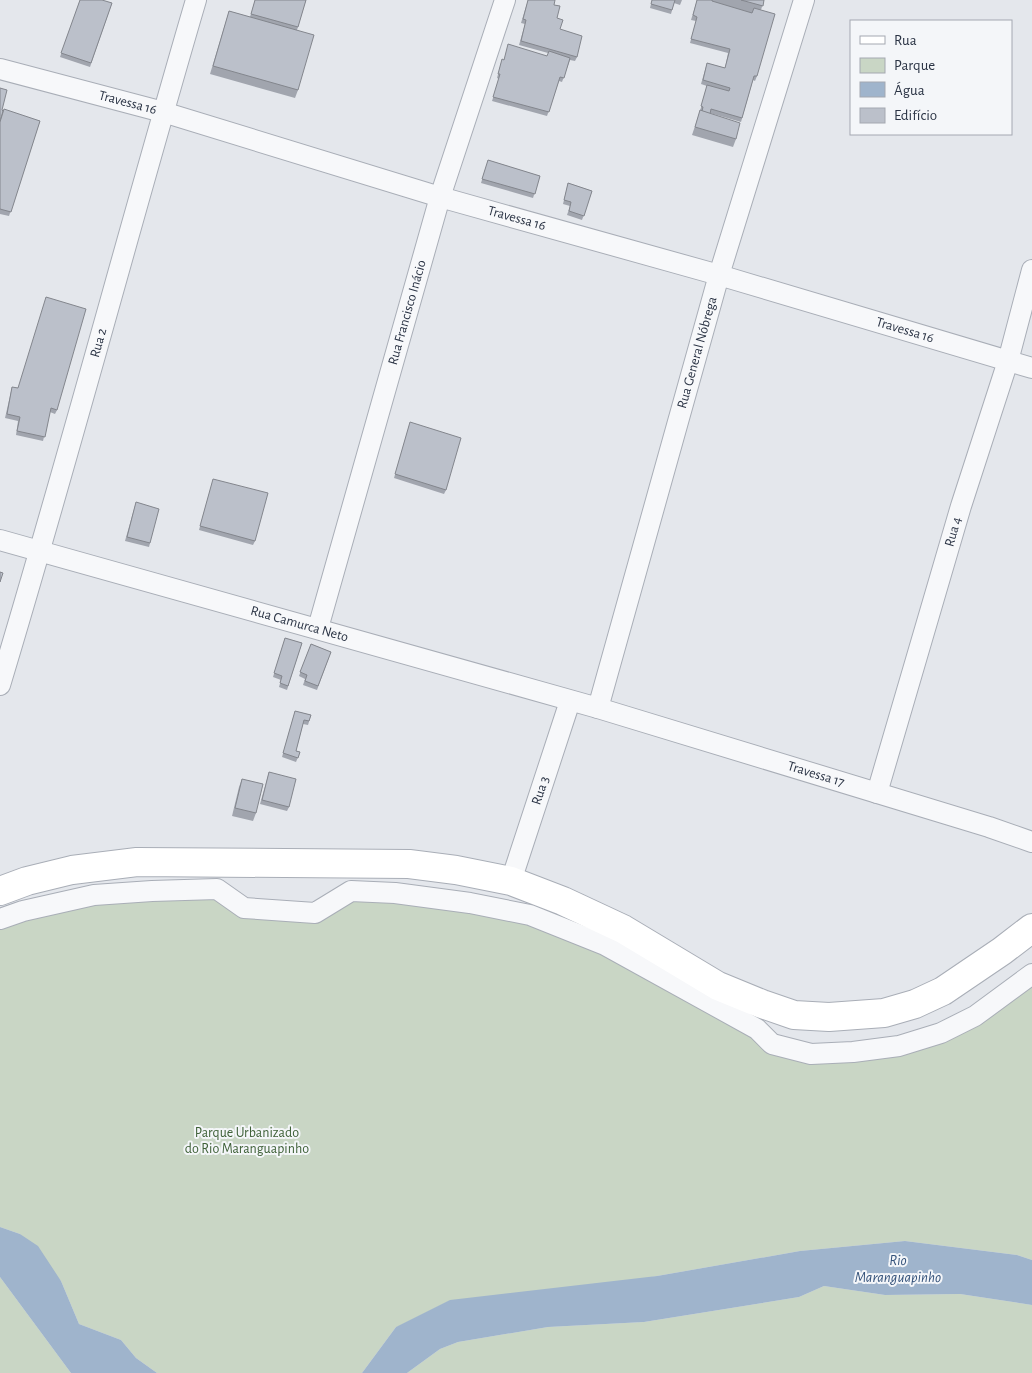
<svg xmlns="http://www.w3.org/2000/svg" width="1032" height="1373" viewBox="0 0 1032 1373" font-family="'Alegreya Sans',sans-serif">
<rect width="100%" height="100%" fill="#e4e7ec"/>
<!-- green -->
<g fill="#c9d6c5">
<path d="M217,889L244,908L315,913L351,891L530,915L772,1044L899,1046L1032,974V1260L1017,1255L905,1241L800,1251L657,1276L396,1327L362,1373H157L136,1358L121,1340L79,1324L61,1281L20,1234L0,1227V919L24,911Z"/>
<path d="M0,1277L71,1373H0Z"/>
<path d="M824,1286L885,1295L960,1294L1032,1305V1373H407L440,1349L458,1342L548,1327L644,1322L799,1297Z"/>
</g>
<!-- water -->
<g fill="#9fb4cc">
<path d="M0,1227L20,1234L38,1246L61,1281L79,1324L121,1340L136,1358L157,1373H71L0,1277Z"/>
<path d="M905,1241L1017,1255L1032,1260V1305L960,1294L885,1295L824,1286L799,1297L644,1322L548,1327L458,1342L440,1349L407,1373H362L396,1327L450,1300L657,1276L800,1251Z"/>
</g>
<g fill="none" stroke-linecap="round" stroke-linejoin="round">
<defs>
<g id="street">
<path id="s1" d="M0,69L163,112L440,197L719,275L1032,368"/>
<path id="s2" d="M0,540L598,708L989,827L1032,842"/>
<path id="s3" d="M318,628L440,197L505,0"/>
<path id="s4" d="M0,685C69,457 129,228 196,0"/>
<path id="s5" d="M598,708L719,275L804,0"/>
<path id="s6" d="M877,793L961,506L1008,361L1032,270"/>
<path id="s7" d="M511,881L570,701"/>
<path d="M0,919L23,911L94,895L152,891L217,889L244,908L315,913L351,891L395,893L470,903L530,915L605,945L757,1029L772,1044L811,1054L853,1052L899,1046L941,1033L975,1016L1032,974"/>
</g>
<path id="secondary" d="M0,891L27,881L72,870L137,862L409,864L456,870L511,881L563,901L623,929L718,986L762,1004L794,1015L829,1017L884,1013L915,1004L943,991L1002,951L1032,928"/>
</defs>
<!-- street casing -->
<use href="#street" stroke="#a9aeb7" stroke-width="22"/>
<!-- secondary casing -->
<use href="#secondary" stroke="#a9aeb7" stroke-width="30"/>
<!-- street -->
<use href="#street" stroke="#f7f8fa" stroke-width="20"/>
<!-- secondary -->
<use href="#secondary" stroke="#fff" stroke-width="28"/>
</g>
<!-- wall -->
<g fill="#a1a5ae">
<path d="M80,0L112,3L90,67L60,57Z"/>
<path d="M255,0H306L297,30L298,90L295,98L210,74L229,11L250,17Z"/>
<path d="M528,0L554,5L557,18L560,29L577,57L575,61L570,60L562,82L559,81L547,116L492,101L499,79L497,78L501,63L503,60L548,56V53L519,45L525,24L521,23Z"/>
<path d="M652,0H682L680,5L674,3L671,14L650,8Z"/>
<path d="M697,0H764L761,10L757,76L755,81L753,80L741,122L710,113L736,139L733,147L692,135L700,111L707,86L701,84L707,63L725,68L728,53L690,43L696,21L691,20Z"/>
<path d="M0,88L2,110L40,121L9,216L0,214Z"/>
<path d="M488,160L540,176L533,198L481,183Z"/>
<path d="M568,183L592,191L582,220L567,215L570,206L563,204Z"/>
<path d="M12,387L57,410L55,414L50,412L43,441L16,435L18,421L5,418Z"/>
<path d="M409,426L446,490L444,494L394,478Z"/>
<path d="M212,483L255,541L253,545L199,530Z"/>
<path d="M136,502L150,543L149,547L125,541Z"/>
<path d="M285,638L302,643L287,690L279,687L281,680L273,677Z"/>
<path d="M311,644L331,652L317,690L303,685L305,679L299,676Z"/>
<path d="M295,711L311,715L308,725L303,724L296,751L300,752L296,762L282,757Z"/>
<path d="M269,772L289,807L287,811L260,804Z"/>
<path d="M242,779L256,813L253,821L232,816L239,787Z"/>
</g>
<!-- building -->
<g fill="#bbc0ca" stroke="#83868d">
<path d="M80,0H102L112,3L91,63L61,53Z"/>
<path d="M255,0H306L298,27L251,14Z"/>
<path d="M528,0H555L554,5L560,6L557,18L563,20L560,29L582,36L577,57L521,41L526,20L523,19Z"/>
<path d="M652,0H675L672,10L651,4Z"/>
<path d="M697,0H712V1L752,13L754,8L775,14L757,76H754L742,118L711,109L710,114L702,111L703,107L701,106L707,85L729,91L730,88L703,80L707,63L725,68L730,49L691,39L697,17L693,15Z"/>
<path d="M741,0H764L763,6Z"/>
<path d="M229,11L314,35L298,90L213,66Z"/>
<path d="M508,44L547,56L549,51L570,58L564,78L560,77L549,112L493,97L500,74H498L502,59L504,60Z"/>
<path d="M0,88L7,90L2,110L3,111L0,122Z"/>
<path d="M4,109L40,121L11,212L0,209V122Z"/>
<path d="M700,110L740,123L736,139L695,127Z"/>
<path d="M488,160L540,176L535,194L482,179Z"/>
<path d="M568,183L592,191L584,216L569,211L571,202L564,200Z"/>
<path d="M46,297L86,309L57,410L51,408L45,437L17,431L20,417L7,414L12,387L18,388Z"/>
<path d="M410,422L461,438L446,490L395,474Z"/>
<path d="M213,479L268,493L255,541L200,526Z"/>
<path d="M136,502L159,509L150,543L127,537Z"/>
<path d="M0,572L3,573L0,582Z"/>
<path d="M285,638L302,643L288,686L280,683L282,676L274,673Z"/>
<path d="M311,644L331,652L318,686L305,681L307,675L300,672Z"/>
<path d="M295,711L311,715L309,721L304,720L296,751L300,752L298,758L283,753Z"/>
<path d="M269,772L296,779L289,807L262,800Z"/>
<path d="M242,779L263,784L256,813L235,808Z"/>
</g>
<g text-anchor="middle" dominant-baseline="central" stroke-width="4" stroke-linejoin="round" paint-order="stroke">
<!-- street labels -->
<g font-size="14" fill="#2b3445" stroke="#f4f6f9">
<text stroke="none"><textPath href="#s1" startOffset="132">Travessa 16</textPath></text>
<text stroke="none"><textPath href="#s1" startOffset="538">Travessa 16</textPath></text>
<text stroke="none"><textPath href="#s3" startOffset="328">Rua Francisco Inácio</textPath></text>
<text stroke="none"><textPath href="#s1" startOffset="942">Travessa 16</textPath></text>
<text stroke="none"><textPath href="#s4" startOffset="356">Rua 2</textPath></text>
<text stroke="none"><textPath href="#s5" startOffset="369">Rua General Nóbrega</textPath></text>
<text stroke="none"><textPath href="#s6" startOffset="272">Rua 4</textPath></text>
<text stroke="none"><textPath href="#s2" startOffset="311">Rua Camurca Neto</textPath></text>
<text stroke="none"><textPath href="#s2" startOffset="849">Travessa 17</textPath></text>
<text stroke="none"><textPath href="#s7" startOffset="95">Rua 3</textPath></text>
</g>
<!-- park labels -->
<g font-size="14" fill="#3f6138" stroke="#f4f6f9">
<text x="247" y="1133">Parque Urbanizado<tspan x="247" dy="16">do Rio Maranguapinho</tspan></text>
</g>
<!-- water labels -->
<g font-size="15" font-style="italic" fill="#34527a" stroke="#f4f6f9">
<text x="898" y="1260">Rio<tspan x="898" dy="17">Maranguapinho</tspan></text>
</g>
</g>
<!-- legend -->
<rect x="850" y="20" width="162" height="115" fill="#f4f6f9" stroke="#a4a8b1"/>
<rect x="860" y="36" width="25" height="8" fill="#ffffff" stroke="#a4a8b1"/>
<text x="894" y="45" font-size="15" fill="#2b3445">Rua</text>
<rect x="860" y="58" width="25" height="15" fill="#c9d6c5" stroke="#a4a8b1"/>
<text x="894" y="70" font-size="15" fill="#2b3445">Parque</text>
<rect x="860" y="82" width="25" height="15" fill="#9fb4cc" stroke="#a4a8b1"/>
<text x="894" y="95" font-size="15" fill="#2b3445">Água</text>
<rect x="860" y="108" width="25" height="15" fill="#bbc0ca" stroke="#a4a8b1"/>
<text x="894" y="120" font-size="15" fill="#2b3445">Edifício</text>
</svg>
